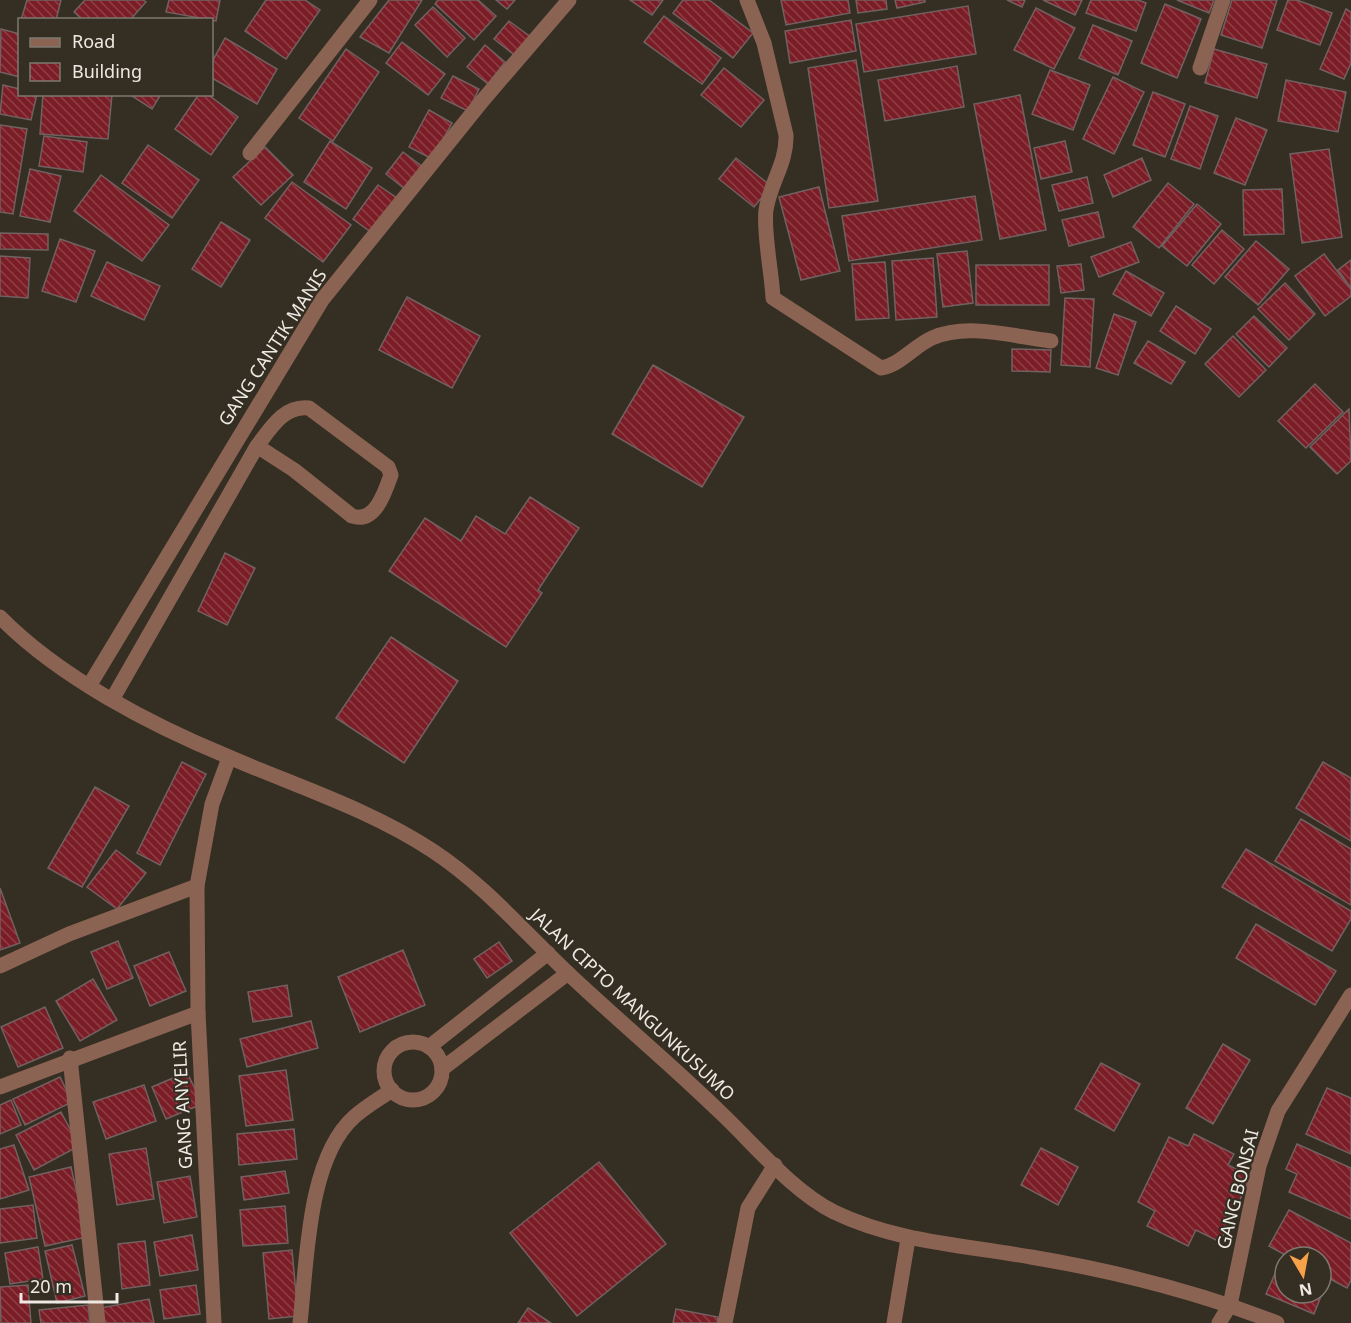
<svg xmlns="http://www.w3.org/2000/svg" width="1351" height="1323" viewBox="0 0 1351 1323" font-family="'Noto Sans',sans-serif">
<defs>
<pattern id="building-back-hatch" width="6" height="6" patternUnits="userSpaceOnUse" patternTransform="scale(1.5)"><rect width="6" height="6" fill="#7b1d26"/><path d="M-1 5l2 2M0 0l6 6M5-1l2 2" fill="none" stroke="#8e3e45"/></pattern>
</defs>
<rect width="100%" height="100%" fill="#342e23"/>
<!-- building -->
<g fill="url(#building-back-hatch)" stroke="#716161" stroke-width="1.5">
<path d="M27,0H61L56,20H21Z"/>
<path d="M85,0H143L146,2L130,20H83L74,12Z"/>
<path d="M169,0H220L216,21L166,12Z"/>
<path d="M266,0H305L320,10L286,59L245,31Z"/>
<path d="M389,0H422L389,53L360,37Z"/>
<path d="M438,0H478L496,16L474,40L435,4Z"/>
<path d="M496,0H515L507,9Z"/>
<path d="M630,0H663L652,15Z"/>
<path d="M683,0H709L753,33L733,58L673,13Z"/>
<path d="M781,0H848L850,13L786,25Z"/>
<path d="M856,0H886L887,9L858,13Z"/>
<path d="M895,0H925V2L897,8Z"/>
<path d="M1007,0H1025L1022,7Z"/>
<path d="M1043,0H1082L1075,15Z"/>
<path d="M1091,0H1138L1146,3L1136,31L1086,13Z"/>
<path d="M1177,0H1214L1209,13Z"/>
<path d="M1232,0H1277L1262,48L1221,35Z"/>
<path d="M1288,0H1297L1332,13L1320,45L1277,30Z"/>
<path d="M1165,4L1201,19L1177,78L1141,63Z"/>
<path d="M968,6L976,54L864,72L856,24Z"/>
<path d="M433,7L465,38L447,57L415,25Z"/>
<path d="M1036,8L1075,28L1054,69L1014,50Z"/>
<path d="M1346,9L1351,12V63L1344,79L1320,69Z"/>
<path d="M664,16L721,58L702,84L644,42Z"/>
<path d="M851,20L856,51L790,63L785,31Z"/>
<path d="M509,21L532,38L517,57L494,39Z"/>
<path d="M1093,25L1132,41L1118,75L1079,58Z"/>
<path d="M1,29L20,34V77L0,72Z"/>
<path d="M225,38L277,69L257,104L212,78V62Z"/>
<path d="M402,42L445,74L428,95L386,63Z"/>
<path d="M485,45L505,62L488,84L467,67Z"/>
<path d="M346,49L379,72L333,141L299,118Z"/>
<path d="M1214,49L1267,64L1257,98L1205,83Z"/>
<path d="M856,60L878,201L829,208L808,68Z"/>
<path d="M957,66L964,107L885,121L878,80Z"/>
<path d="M724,68L764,100L741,127L701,95Z"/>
<path d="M1050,70L1090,85L1073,130L1032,114Z"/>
<path d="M453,76L479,89L468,111L441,98Z"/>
<path d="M1113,77L1144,92L1114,154L1083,139Z"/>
<path d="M1286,80L1346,92L1338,132L1278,121Z"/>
<path d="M3,85L20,89V94H37L31,120L0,114Z"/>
<path d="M1153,92L1185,104L1165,157L1133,145Z"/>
<path d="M43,94H112L108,139L40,134Z"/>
<path d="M129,94H161L152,109Z"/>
<path d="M199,94H207L238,117L211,155L175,129Z"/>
<path d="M1020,95L1046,230L1000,239L974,104Z"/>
<path d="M1190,106L1218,116L1200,169L1171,159Z"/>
<path d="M429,110L452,123L432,159L409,147Z"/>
<path d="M1236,118L1267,130L1245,185L1214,173Z"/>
<path d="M0,125L27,129L13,214L0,212Z"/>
<path d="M44,136L87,142L83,172L39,166Z"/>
<path d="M330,141L372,168L346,209L304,182Z"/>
<path d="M1065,141L1072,172L1041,179L1034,148Z"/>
<path d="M148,145L199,180L172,218L122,183Z"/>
<path d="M265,147L293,175L261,205L233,177Z"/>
<path d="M1329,149L1342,237L1302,243L1290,154Z"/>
<path d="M403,152L424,168L406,190L386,174Z"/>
<path d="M736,158L771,186L754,207L719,179Z"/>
<path d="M1142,158L1151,180L1113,197L1104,175Z"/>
<path d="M30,169L61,176L50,222L20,216Z"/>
<path d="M101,175L169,225L142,261L74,211Z"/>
<path d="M1087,177L1093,203L1059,211L1052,185Z"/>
<path d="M292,182L351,225L323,262L265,218Z"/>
<path d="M1168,183L1194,204L1159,248L1133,227Z"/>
<path d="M378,185L397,198L372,233L353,219Z"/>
<path d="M819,187L840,271L801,280L779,197Z"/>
<path d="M1282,189L1284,234L1244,235L1243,190Z"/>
<path d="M975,196L982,240L849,261L842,216Z"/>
<path d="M1197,204L1221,224L1187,266L1162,246Z"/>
<path d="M1098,212L1104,237L1069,246L1062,220Z"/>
<path d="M221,222L250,240L221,287L192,269Z"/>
<path d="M1222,230L1244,249L1214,284L1192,265Z"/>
<path d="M0,233L48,234V250L0,249Z"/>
<path d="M60,239L95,251L76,302L42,291Z"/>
<path d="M1256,241L1289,269L1258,305L1225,277Z"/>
<path d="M1131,242L1139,262L1099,277L1091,257Z"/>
<path d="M967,251L973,303L943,307L937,254Z"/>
<path d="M1324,254L1351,289V296L1325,316L1295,276Z"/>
<path d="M0,256L30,258L28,298L0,296Z"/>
<path d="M933,258L937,317L896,320L892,261Z"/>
<path d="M1351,260V288L1338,270Z"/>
<path d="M107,262L160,286L144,320L91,296Z"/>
<path d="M885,262L889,318L856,320L852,264Z"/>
<path d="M1081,264L1084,290L1061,293L1057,266Z"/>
<rect x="976" y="265" width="73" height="40"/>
<path d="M1126,271L1164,293L1151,316L1113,294Z"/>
<path d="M1285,283L1315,314L1289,340L1258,309Z"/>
<path d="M407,297L480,336L452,388L379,350Z"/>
<path d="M1065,298L1094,299L1090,367L1061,365Z"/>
<path d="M1176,306L1211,329L1195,354L1160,331Z"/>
<path d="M1114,314L1136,322L1118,375L1096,368Z"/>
<path d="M1254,316L1287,348L1269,367L1236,334Z"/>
<path d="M1233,336L1266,370L1239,397L1205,364Z"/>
<path d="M1148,341L1185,362L1171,384L1134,363Z"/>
<path d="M1012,349L1051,350L1050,372L1012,371Z"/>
<path d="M653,365L744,417L702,487L612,434Z"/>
<path d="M1315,384L1343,412L1306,448L1278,421Z"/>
<path d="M1349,409L1351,461L1337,474L1310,447Z"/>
<path d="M530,497L579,528L538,590L542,593L506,647L389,571L425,518L461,541L476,516L505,534Z"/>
<path d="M225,553L255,568L227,625L198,611Z"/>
<path d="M391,637L458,681L404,763L336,718Z"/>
<path d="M182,762L206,774L160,865L137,853Z"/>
<path d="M1323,762L1351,778V841L1296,808Z"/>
<path d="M95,787L129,806L82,887L48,868Z"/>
<path d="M1301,819L1351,849V905L1275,861Z"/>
<path d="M1246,849L1351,911V919L1332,951L1222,887Z"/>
<path d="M116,850L146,873L117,909L87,887Z"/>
<path d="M0,888L20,943L0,950Z"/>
<path d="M1256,924L1336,971L1315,1005L1236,958Z"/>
<path d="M118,941L133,978L107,989L91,952Z"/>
<path d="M499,942L512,961L487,978L474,959Z"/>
<path d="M403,950L425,1005L360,1032L338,977Z"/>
<path d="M169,952L186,991L150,1006L134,966Z"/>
<path d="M93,979L117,1020L80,1041L56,1001Z"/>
<path d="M287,985L292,1016L253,1022L248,992Z"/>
<path d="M45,1007L63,1048L18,1067L1,1027Z"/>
<path d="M311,1021L318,1048L247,1067L240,1039Z"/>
<path d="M1223,1044L1250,1060L1213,1124L1186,1108Z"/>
<path d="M1101,1063L1140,1084L1114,1131L1075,1109Z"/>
<path d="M286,1070L293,1120L246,1126L239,1076Z"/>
<path d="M187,1072L202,1104L166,1119L152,1087Z"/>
<path d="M60,1077L72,1102L25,1125L13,1099Z"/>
<path d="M144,1085L156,1121L106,1139L93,1102Z"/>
<path d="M1327,1088L1351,1098V1154L1306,1134Z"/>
<path d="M11,1100L21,1125L0,1134V1105Z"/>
<path d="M61,1112L79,1146L34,1170L16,1135Z"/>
<path d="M294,1129L297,1159L239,1165L237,1134Z"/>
<path d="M1194,1134L1234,1154L1228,1165L1251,1176L1220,1242L1196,1230L1188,1246L1147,1226L1155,1211L1138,1202L1169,1137L1188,1146Z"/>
<path d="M1297,1144L1351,1168V1219L1289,1192L1297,1174L1286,1169Z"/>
<path d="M14,1145L29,1190L0,1199V1149Z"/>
<path d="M146,1148L154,1199L117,1205L109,1154Z"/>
<path d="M1041,1148L1078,1167L1058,1205L1021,1185Z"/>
<path d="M599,1162L666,1244L577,1316L510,1233Z"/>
<path d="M71,1167L87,1237L45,1246L29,1177Z"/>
<path d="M285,1171L289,1193L244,1200L241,1177Z"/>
<path d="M190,1176L197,1217L164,1223L157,1182Z"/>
<path d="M33,1205L37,1238L0,1243V1209Z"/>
<path d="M285,1206L288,1243L243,1246L240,1210Z"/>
<path d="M1289,1210L1351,1243V1280L1347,1288L1321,1274V1257H1289L1269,1246Z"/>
<path d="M192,1235L198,1270L160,1276L154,1242Z"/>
<path d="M145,1241L150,1285L122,1289L118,1244Z"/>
<path d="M72,1245L85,1296L57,1303L45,1251Z"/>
<path d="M38,1247L43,1279L10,1284L5,1253Z"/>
<path d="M292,1250L298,1316L269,1319L263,1253Z"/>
<path d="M1278,1267L1285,1270V1293H1321V1285L1325,1286L1314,1314L1266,1294Z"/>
<path d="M28,1285L31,1323H1L0,1287Z"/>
<path d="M196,1285L200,1314L164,1319L160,1290Z"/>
<path d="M149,1299L154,1323H103L100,1308Z"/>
<path d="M88,1305L90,1323H41L39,1310Z"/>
<path d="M528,1308L551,1323H518Z"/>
<path d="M676,1309L718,1317L717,1323H673Z"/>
</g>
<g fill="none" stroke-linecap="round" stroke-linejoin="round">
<!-- service -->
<path stroke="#8b6353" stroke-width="15" d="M113,698L257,446C271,428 284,405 309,408L388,467L391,475C385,492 375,524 352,516L294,470L257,446"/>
<!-- minor -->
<g stroke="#8b6353" stroke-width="15">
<path d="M747,0L764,43L786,135C787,163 770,183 766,210C763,231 772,274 773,298L881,368C900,365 914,346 932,338C968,322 1014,337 1051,341"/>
<path d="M1200,68L1223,0"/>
<path d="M250,153L370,0"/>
<path d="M89,686L322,300L483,100L569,0"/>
<path d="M0,966L69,934L197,886"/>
<circle cx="413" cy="1071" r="29"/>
<path d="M429,1047L548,953"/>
<path d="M70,1058L98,1323"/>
<path d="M442,1069L568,973"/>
<path d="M0,1087L198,1013"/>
<path d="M214,1323L198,1013L197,886L212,804L229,758"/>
<path d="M300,1323C307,1263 307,1159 354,1117C365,1107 379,1099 392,1090"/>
<path d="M725,1323L748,1208L775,1165"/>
<path d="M894,1323L908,1239"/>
<path d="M1219,1323L1230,1305L1259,1166L1278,1111L1351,995"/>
</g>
<!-- tertiary -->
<path stroke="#8b6353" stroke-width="15" d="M0,617C59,677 151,725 229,757C298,787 369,809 433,851C486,886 526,934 572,977C621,1023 673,1066 721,1113C756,1146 791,1190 834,1212C896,1242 964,1245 1031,1257C1114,1271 1198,1292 1277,1323"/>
</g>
<g text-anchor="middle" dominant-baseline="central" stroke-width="4.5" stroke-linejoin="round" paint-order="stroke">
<!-- street labels -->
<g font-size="18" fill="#eeeae3" stroke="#342e23">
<text transform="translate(272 347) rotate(-57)">GANG CANTIK MANIS</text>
<text transform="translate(633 1004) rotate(43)">JALAN CIPTO MANGUNKUSUMO</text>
<text transform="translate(182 1105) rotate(-93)">GANG ANYELIR</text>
<text transform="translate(1237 1189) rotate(-76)">GANG BONSAI</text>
</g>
</g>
<!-- legend -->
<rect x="18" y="18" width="195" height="78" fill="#342e23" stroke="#7e7970" stroke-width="1.5"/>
<rect x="30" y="38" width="30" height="9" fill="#8b6353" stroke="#7e7970" stroke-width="1.5"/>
<text x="72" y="48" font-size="18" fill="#eeeae3">Road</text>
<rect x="30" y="63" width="30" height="18" fill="url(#building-back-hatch)" stroke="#7e7970" stroke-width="1.5"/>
<text x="72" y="78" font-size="18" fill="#eeeae3">Building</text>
<!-- north arrow -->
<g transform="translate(1303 1275) rotate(170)"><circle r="28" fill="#342e23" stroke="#7e7970" stroke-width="1.5"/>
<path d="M0-4.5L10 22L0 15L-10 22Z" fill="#f7a149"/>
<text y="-9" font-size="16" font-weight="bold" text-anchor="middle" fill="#eeeae3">N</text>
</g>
<!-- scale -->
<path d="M21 1293v9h96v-9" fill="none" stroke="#eeeae3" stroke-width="3"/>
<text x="30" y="1293" font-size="18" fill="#eeeae3" stroke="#342e23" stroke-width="4.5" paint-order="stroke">20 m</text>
</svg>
